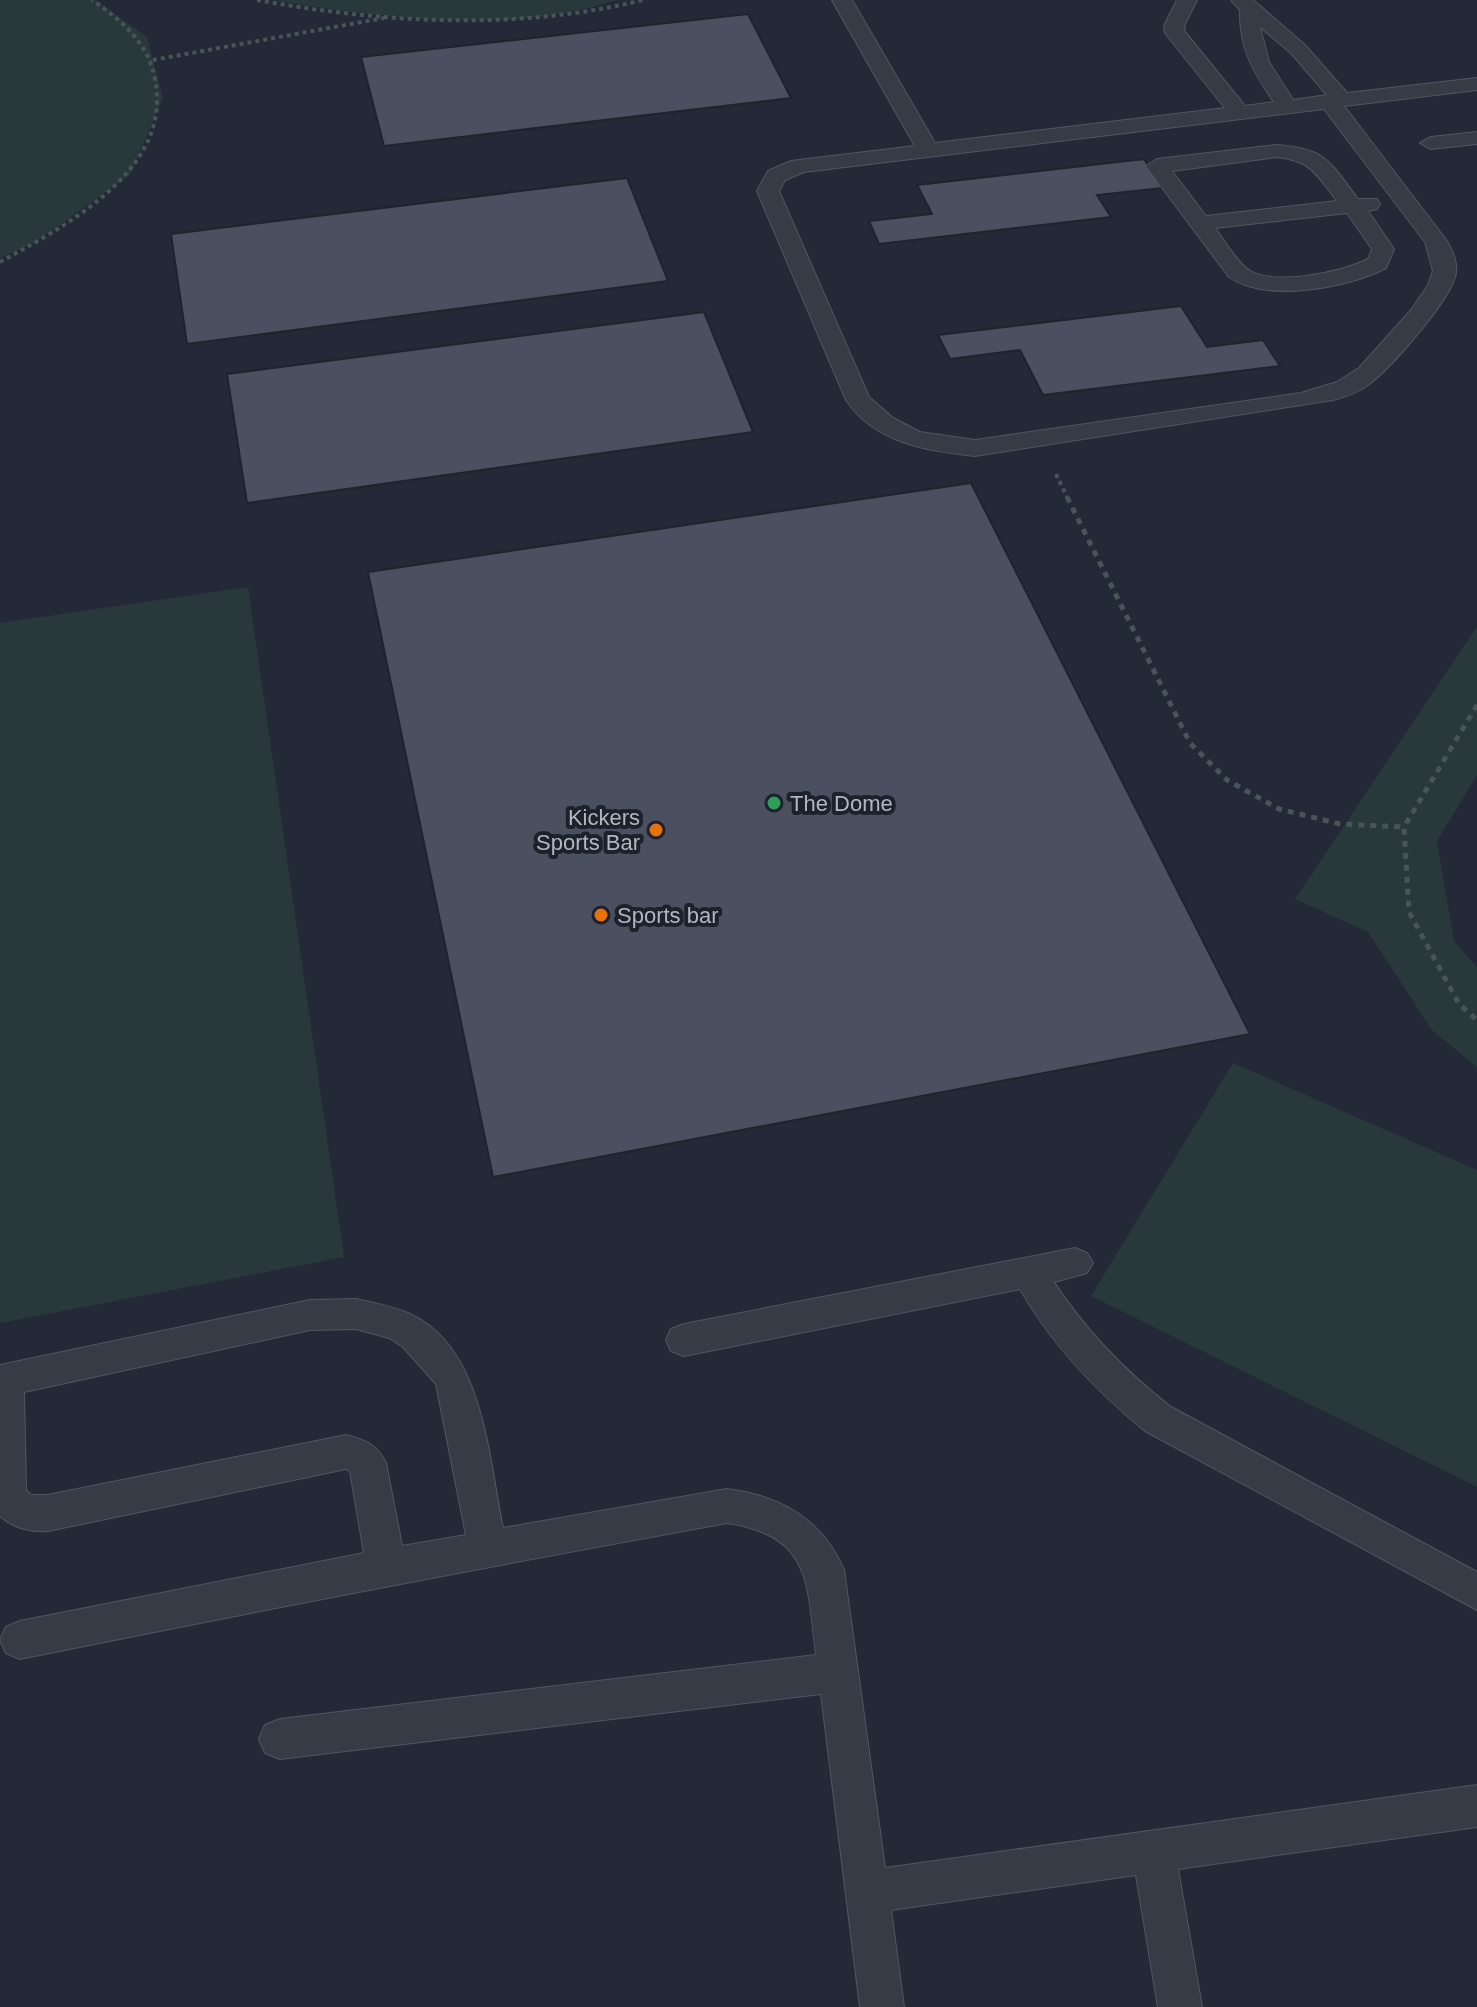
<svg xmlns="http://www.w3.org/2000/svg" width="1477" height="2007" viewBox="0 0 1477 2007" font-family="Arial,sans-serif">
<rect width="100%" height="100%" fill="#232936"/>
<!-- green -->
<g fill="#29393b">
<path d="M0,0H96L147,37L163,98L130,175L34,243L0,258Z"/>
<path d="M272,0H617C505,36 386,18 272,0Z"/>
<path d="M248,587L344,1257L0,1323V623Z"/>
<path d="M1477,627V775L1437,841L1454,941L1477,967V1067L1432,1030L1368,932L1295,899Z"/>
<path d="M1233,1063L1477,1170V1487L1091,1296Z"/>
</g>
<!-- building -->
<g fill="#4a505f" stroke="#1e232d" stroke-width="2">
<path d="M748,14L791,98L384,146L361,57Z"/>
<path d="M1144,159L1162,188L1097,195L1111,217L879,244L869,221L932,214L917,185Z"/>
<path d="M627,178L668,281L187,344L171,234Z"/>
<path d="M1181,306L1207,347L1263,340L1280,366L1043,395L1020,350L950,359L938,335Z"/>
<path d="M704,312L753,432L247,503L227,374Z"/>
<path d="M971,483L1250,1034L493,1177L368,572Z"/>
</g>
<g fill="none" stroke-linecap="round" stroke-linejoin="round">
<defs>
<g id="lane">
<path d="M832,0H852L935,143L1225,108L1165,33L1164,26L1177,0H1197L1184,26L1185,32L1245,106L1274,102C1253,72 1239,47 1240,10L1231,0H1253L1305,45L1347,93L1477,78V90L1344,106L1447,241C1453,252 1459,265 1455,277C1447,304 1390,369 1368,385C1357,393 1345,397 1333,400L975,456C927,451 875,443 846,400L757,191L768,171L791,161L915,146ZM1260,27L1291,53L1327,95L1293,100L1269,62ZM1324,109L1425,242L1433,271L1428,285L1412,309L1359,368L1337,382L1301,393L975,440L920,432L893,418L869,397L779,191L785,180L804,172Z"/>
<path d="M1477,132V144L1431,149L1420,143L1431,137Z"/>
<path d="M1277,145C1327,149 1329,161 1358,199H1377L1380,204L1377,209L1368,211L1394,249L1386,268C1348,288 1266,303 1229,277L1146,166L1157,159ZM1277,157C1312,161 1317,175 1337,201L1206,216L1172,171ZM1347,213L1372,249L1368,259C1343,272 1269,288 1246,268C1234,258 1225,241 1215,228Z"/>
<path d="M1075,1248L1087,1253L1093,1263L1087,1273L1054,1282C1086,1331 1125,1371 1171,1407L1477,1572V1610L1145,1431C1095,1390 1052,1345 1020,1289L684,1356L671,1351L666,1340L671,1329L684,1324Z"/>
<path d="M356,1299C374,1303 393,1306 410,1314C484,1348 488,1457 503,1528L727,1489C781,1496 822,1519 844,1570L885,1868L1477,1785V1827L1178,1869L1202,2007H1158L1136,1875L891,1910L904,2007H860L821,1694L280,1759L265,1753L259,1739L265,1725L280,1719L816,1655C807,1585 813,1536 727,1523C491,1566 256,1611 20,1659L6,1653L0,1640L6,1627L20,1621L364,1553L350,1471L346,1469L48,1531C31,1532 13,1528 0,1516V1365L310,1300ZM356,1329L389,1338L403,1347L436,1384L466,1535L402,1546L386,1463C377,1444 365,1440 346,1435L48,1495H31L26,1490L24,1392L310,1330Z"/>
</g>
</defs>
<!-- lane casing -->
<use href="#lane" stroke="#515661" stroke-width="2"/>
<!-- path-far1 -->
<g stroke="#475458" stroke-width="4" stroke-dasharray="4 4" stroke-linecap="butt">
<path d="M257,0C384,23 517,31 643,0"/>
<path d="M153,60L384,18"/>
<path d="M0,262C60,229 160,177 157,97C155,49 129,26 92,0"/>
<path d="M1056,474L1068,499"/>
</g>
<!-- path -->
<g stroke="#475458" stroke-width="5" stroke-dasharray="6 6" stroke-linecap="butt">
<path d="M1067,497L1190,743L1227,780L1279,809L1340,824L1404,827"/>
<path d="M1477,705L1404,827L1409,912L1459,1004L1477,1020"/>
</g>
<!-- lane -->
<use href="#lane" fill="#363c46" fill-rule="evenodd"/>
</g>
<!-- markers -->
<circle fill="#2e9e5b" stroke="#1c212b" stroke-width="3" cx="774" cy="803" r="8"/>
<g fill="#e8710a" stroke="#1c212b" stroke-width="3">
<circle cx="656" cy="830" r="8"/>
<circle cx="601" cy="915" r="8"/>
</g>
<g text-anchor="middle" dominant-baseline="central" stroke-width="8" stroke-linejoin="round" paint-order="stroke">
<!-- poi labels -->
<g font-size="22" fill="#b1b6c3" stroke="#1c212b" text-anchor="start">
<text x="790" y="803">The Dome</text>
<text x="640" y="817" text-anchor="end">Kickers<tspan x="640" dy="25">Sports Bar</tspan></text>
<text x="617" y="915">Sports bar</text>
</g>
</g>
</svg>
